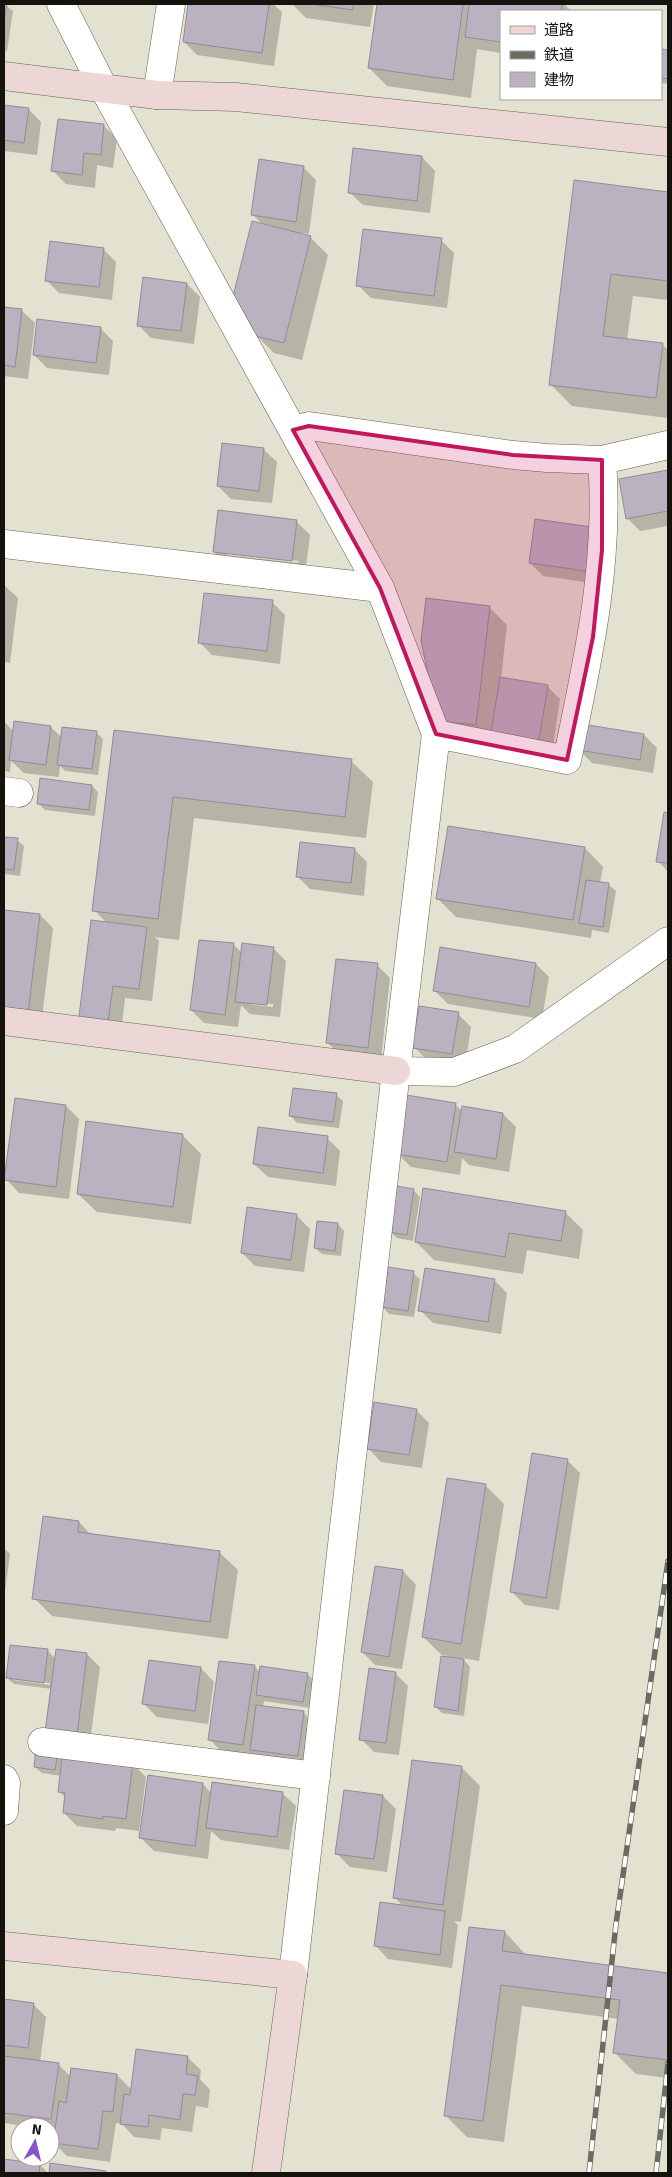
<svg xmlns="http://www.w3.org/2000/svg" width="672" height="2177" viewBox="0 0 672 2177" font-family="Signika,'Noto Sans JP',sans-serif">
<rect width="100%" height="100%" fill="#e3e1d0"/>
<!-- shadow -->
<g fill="#0003" fill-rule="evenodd">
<path d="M4,4L13,11L7,51L4,50Z"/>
<path d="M190,4H273L282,12L274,66L197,55L184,42Z"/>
<path d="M292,4H374L370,27L306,18Z"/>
<path d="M378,4H564L571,11H501V53L477,49L471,98L387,86L369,68Z"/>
<path d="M661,51L668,52V84L661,83Z"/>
<path d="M4,106L28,109L41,122L37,155L4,151Z"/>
<path d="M104,126L117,139L113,168L97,165L95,188L66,184L53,171Z"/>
<path d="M422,157L435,171L430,213L363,205L349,192Z"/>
<path d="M303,167L316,180L309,234L303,233L302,235L310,237L328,255L302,360L274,353L256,335L263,225L253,215Z"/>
<path d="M575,181L668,193V300L633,296L627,340L663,345L668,350V418L572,406L550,384Z"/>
<path d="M441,240L454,253L447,308L371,298L358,285Z"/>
<path d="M103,249L116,262L112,300L59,293L46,280Z"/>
<path d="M187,284L200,297L194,344L151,338L138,325Z"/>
<path d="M4,308L21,310L35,323L28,379L4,376Z"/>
<path d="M100,328L113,341L109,375L47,368L34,355Z"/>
<path d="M263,449L277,462L272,503L231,499L218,486Z"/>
<path d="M668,471V526L640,531L627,518L620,480Z"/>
<path d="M297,522L310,535L305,574L227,565L214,552ZM227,552L299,561L298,563L227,555Z"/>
<path d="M592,528L599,584L543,576L530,563Z"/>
<path d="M4,585L18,598L10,663L4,662Z"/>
<path d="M272,602L285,615L280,664L212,655L199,642Z"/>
<path d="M489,607L507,625L501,679L547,686L560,699L552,753L439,721Z"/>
<path d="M4,721L14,732L51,727L62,738L96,732L103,739L98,775L65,771L60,766L59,777L24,773L11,761L10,772L4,771Z"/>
<path d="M583,725L644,735L657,748L653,773L592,763L579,750Z"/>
<path d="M115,732L351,761L373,782L366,838L194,818L179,940L155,937L159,941L152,1001L125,998L120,1041L92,1037L107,923L94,910Z"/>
<path d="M92,786L98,792L95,816L45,810L38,803Z"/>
<path d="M665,814H668V872L658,861Z"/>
<path d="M4,838L17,840L24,846L20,876L4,874Z"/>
<path d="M585,848L603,867L600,883L609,885L616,891L609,933L592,930L591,938L456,917L438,899Z"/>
<path d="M354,849L367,862L364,896L310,889L297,876Z"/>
<path d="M4,911L40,915L53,928L41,1026L4,1022Z"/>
<path d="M233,944L242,953L273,948L286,961L280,1017L250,1014L241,1005L238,1027L204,1023L191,1010ZM249,1002L273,1004V1007L249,1004Z"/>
<path d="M536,964L549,977L542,1019L448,1004L435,991Z"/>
<path d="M377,965L390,978L381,1060L340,1055L327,1042Z"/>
<path d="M458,1014L471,1027L465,1066L427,1060L414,1047Z"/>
<path d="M336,1095L343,1101L339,1128L297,1123L291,1116Z"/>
<path d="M16,1099L66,1106L79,1119L69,1199L19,1193L6,1179Z"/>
<path d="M455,1104L462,1111L503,1114L516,1127L509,1172L469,1165L462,1158L460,1175L411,1167L398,1154Z"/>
<path d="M182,1135L201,1154L191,1224L97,1212L78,1194Z"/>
<path d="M327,1138L340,1151L336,1186L268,1177L254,1164Z"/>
<path d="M413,1190L420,1197L413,1241L397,1238L390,1232Z"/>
<path d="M565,1212L583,1230L579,1259L527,1250L523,1274L434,1260L416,1242Z"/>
<path d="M297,1216L310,1229L304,1272L255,1266L242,1253Z"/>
<path d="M338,1224L344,1231L341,1256L322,1254L315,1248Z"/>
<path d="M413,1273L420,1279L414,1317L389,1314L383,1307Z"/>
<path d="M494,1280L507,1293L501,1334L433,1323L420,1310Z"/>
<path d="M416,1410L429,1423L422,1468L381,1462L368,1448Z"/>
<path d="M567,1460L580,1473L559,1610L525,1605L512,1592Z"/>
<path d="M448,1480L486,1486L504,1504L479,1661L462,1658L470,1667L464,1716L442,1713L436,1707L449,1656L442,1655L423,1637Z"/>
<path d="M79,1522L91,1535L219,1552L238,1570L228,1639L52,1616L34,1598Z"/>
<path d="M4,1548L10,1554L4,1599Z"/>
<path d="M376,1567L403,1571L416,1585L402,1669L375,1665L362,1652Z"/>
<path d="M48,1651L56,1659L87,1654L100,1667L89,1749L59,1745L52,1689L14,1684L7,1678ZM13,1678L50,1683V1685L13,1680Z"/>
<path d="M254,1666L261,1673L307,1674L314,1680L310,1708L264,1701L263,1707L303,1712L316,1726L310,1768L264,1762L256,1755V1758L223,1753L210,1740Z"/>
<path d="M201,1668L214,1682L208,1724L157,1717L144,1704Z"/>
<path d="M395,1673L408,1686L399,1755L374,1752L361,1739Z"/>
<path d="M37,1750L133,1764L146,1777L139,1831L116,1828L115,1831L77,1826L64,1813L66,1798L59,1791L61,1776L42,1773L35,1767Z"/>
<path d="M462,1768L480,1786L461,1922L454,1921L458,1925L452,1968L388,1959L375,1945L403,1906L394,1897Z"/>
<path d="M203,1784L212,1794L282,1793L296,1806L289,1850L221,1840L211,1831L208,1859L154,1851L141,1838Z"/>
<path d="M345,1791L383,1796L396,1809L387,1872L350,1867L336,1853Z"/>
<path d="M505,1932L526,1955L668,1974V2078L636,2074L614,2052L619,2019L522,2006L504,2142L467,2137L445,2115Z"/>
<path d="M4,2000L33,2004L46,2017L40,2062L59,2065L71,2077L72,2070L117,2075L132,2090L187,2057L201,2070L200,2079L210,2090L208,2108L196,2106L192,2132L162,2128L160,2140L134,2137L122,2124L116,2123L110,2162L67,2156L54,2143L56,2130H50V2127H31L4,2123Z"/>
<path d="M4,2160L40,2165L48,2173H4Z"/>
<path d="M51,2164L106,2172L107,2173H50Z"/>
</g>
<!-- building -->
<g fill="#bbb2c1" stroke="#938a99">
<path d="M4,4H7L4,22Z"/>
<path d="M188,4H269L262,53L183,42Z"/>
<path d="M311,4H353V10Z"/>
<path d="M377,4H463L453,80L368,68Z"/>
<path d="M469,4H562L561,11H501V42L465,37Z"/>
<path d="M661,49L668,50V79L661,78Z"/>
<path d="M4,105L29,108L24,143L4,140Z"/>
<path d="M58,119L104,124L101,155L84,153L82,175L51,171Z"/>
<path d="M353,148L422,156L417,201L348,193Z"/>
<path d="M259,159L304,166L296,222L251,215Z"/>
<path d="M574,180L668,192V281L611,274L603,336L663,343L656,398L549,385Z"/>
<path d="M252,221L311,236L284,343L255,336L232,300Z"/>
<path d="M363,229L442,238L434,296L356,286Z"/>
<path d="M50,241L104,248L99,287L45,281Z"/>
<path d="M143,277L187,283L181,331L137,326Z"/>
<path d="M4,307L22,309L15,367L4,365Z"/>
<path d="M37,319L101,327L96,363L33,355Z"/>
<path d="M222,443L264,448L259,491L217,486Z"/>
<path d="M668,470V511L626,519L619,479Z"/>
<path d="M218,510L297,520L292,561L213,552Z"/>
<path d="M535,519L592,527L586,571L529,563Z"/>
<path d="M204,593L273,600L267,651L198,643Z"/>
<path d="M426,598L490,606L476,725L438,721L421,641Z"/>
<path d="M500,677L548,685L539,740L491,733Z"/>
<path d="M14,721L51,726L46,765L9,760Z"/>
<path d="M582,724L644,734L640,760L578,750Z"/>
<path d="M62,727L97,731L92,769L57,765Z"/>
<path d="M114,730L352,759L345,817L173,797L158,919L92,911Z"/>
<path d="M40,778L92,785L89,810L37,804Z"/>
<path d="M664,812L668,813V863L656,862Z"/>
<path d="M448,826L585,847L573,920L436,899Z"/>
<path d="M4,837L18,838L14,870L4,869Z"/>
<path d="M300,842L355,848L351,883L296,877Z"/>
<path d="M586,880L609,883L603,927L579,923Z"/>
<path d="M4,910L40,914L28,1014L4,1011Z"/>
<path d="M91,920L147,927L139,989L113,986L107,1028L78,1024Z"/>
<path d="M199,940L234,943L225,1015L190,1010Z"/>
<path d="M242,943L274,947L267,1005L235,1002Z"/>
<path d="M440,947L536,963L529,1007L433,991Z"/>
<path d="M336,959L378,963L368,1048L326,1043Z"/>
<path d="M419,1006L459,1012L452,1054L412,1048Z"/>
<path d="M293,1088L337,1093L333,1122L289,1116Z"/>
<path d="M406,1095L456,1103L447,1162L396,1154Z"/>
<path d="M15,1098L66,1105L56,1187L4,1180Z"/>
<path d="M462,1106L503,1113L496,1159L454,1152Z"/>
<path d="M86,1121L183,1134L173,1207L77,1194Z"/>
<path d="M258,1127L328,1136L323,1173L253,1164Z"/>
<path d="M396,1186L414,1189L407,1235L389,1232Z"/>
<path d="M423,1188L566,1211L561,1241L509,1233L505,1257L415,1242Z"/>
<path d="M247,1207L297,1214L291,1260L241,1253Z"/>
<path d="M317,1221L338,1223L335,1251L314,1248Z"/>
<path d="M388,1267L414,1271L408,1311L382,1307Z"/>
<path d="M425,1268L495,1279L488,1322L418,1311Z"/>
<path d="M374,1402L417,1409L409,1455L367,1449Z"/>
<path d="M532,1453L568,1459L546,1598L510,1592Z"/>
<path d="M447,1478L486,1484L461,1644L422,1637Z"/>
<path d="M43,1516L79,1521L78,1532L220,1551L210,1622L32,1599Z"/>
<path d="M375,1566L403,1570L389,1657L361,1652Z"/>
<path d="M10,1645L48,1649L44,1683L6,1678Z"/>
<path d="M56,1649L87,1653L77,1736L45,1732Z"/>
<path d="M441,1656L464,1659L458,1711L434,1707Z"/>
<path d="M149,1660L201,1667L195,1711L142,1704Z"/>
<path d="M219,1661L255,1665L243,1745L208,1740Z"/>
<path d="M260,1666L308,1673L303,1702L256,1695Z"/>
<path d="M369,1668L396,1672L386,1743L359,1740Z"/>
<path d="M256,1705L304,1711L298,1756L250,1750Z"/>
<path d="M36,1748L58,1751L55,1770L34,1767Z"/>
<path d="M62,1757L133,1762L126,1819L103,1816V1819L63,1813L65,1793L58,1792Z"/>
<path d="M412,1760L462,1766L443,1905L393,1898Z"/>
<path d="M148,1775L203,1783L195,1846L139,1838Z"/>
<path d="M212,1782L283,1792L277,1837L206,1828Z"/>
<path d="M344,1790L383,1795L374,1859L335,1854Z"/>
<path d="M380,1902L445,1911L440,1955L374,1946Z"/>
<path d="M469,1927L505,1931L502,1951L668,1973V2060L613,2053L620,2000L501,1985L483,2121L444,2116Z"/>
<path d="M4,1999L34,2003L28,2048L4,2045Z"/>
<path d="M136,2049L188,2056L186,2074L198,2076L195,2095L183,2094L180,2120L149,2115L148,2127L120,2124L124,2094L130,2095Z"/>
<path d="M4,2056L59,2063L51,2119L4,2113Z"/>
<path d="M71,2068L117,2074L113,2112L103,2111L98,2149L53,2143L59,2101L66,2103Z"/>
<path d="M4,2159L40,2164L39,2173H4Z"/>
<path d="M50,2163L106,2171V2173H49Z"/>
</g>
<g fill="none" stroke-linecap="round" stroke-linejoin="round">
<defs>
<g id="street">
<path d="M61,4L104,89L380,588L436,734L396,1071L293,1975"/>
<path d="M157,95L171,4"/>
<path d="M293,430L309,426L513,455L547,458L602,460L668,445"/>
<path d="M4,544L380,588"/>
<path d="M436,734L567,760C588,660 610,562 602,460"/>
<path d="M4,791L19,793"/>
<path d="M396,1071L454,1072L515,1049L668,941"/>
<path d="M42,1742L316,1776"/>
<path d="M4,1779L6,1783L4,1811"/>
</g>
<g id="secondary">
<path d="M4,76L157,95L236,97L668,142"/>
<path d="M4,1021L396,1071"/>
<path d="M4,1946L293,1975L266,2173"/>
</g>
</defs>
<!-- street casing -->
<use href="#street" stroke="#656254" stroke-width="29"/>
<!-- secondary casing -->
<use href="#secondary" stroke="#656254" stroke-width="29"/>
<!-- street -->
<use href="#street" stroke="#fff" stroke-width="28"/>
<!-- secondary -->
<use href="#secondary" stroke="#edd7d6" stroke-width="28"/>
<defs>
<g id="rail">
<path d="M589,2173L616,1924L668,1561"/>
<path d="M656,2173L668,2063"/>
</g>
</defs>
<!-- rail casing -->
<use href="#rail" stroke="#6c6b60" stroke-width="5.5"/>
<!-- rail -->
<use href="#rail" stroke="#fff" stroke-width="4" stroke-dasharray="11" stroke-linecap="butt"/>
</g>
<!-- marked area -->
<path fill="#c2185b" fill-opacity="0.2" stroke="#c2185b" stroke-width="4" stroke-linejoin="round" d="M309,426L513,455L602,460V550L593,637L567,760L436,734L380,588L293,430Z"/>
<!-- border -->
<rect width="672" height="2177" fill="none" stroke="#14130d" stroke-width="10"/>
<!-- legend -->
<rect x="500" y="10" width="162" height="90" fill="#ffffff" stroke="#a1a19e"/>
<rect x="510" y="26" width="25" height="8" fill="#edd7d6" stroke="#a1a19e"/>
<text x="544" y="35" font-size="15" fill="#14130d">道路</text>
<rect x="510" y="51" width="25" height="8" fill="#6c6b60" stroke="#a1a19e"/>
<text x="544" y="60" font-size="15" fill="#14130d">鉄道</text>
<rect x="510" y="72" width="25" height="15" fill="#bbb2c1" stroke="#a1a19e"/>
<text x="544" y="85" font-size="15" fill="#14130d">建物</text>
<!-- north arrow -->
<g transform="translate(35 2142) rotate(8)"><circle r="24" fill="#ffffff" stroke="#a1a19e"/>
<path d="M0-4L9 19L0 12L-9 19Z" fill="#8953cb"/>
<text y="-8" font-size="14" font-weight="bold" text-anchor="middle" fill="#14130d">N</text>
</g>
</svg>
